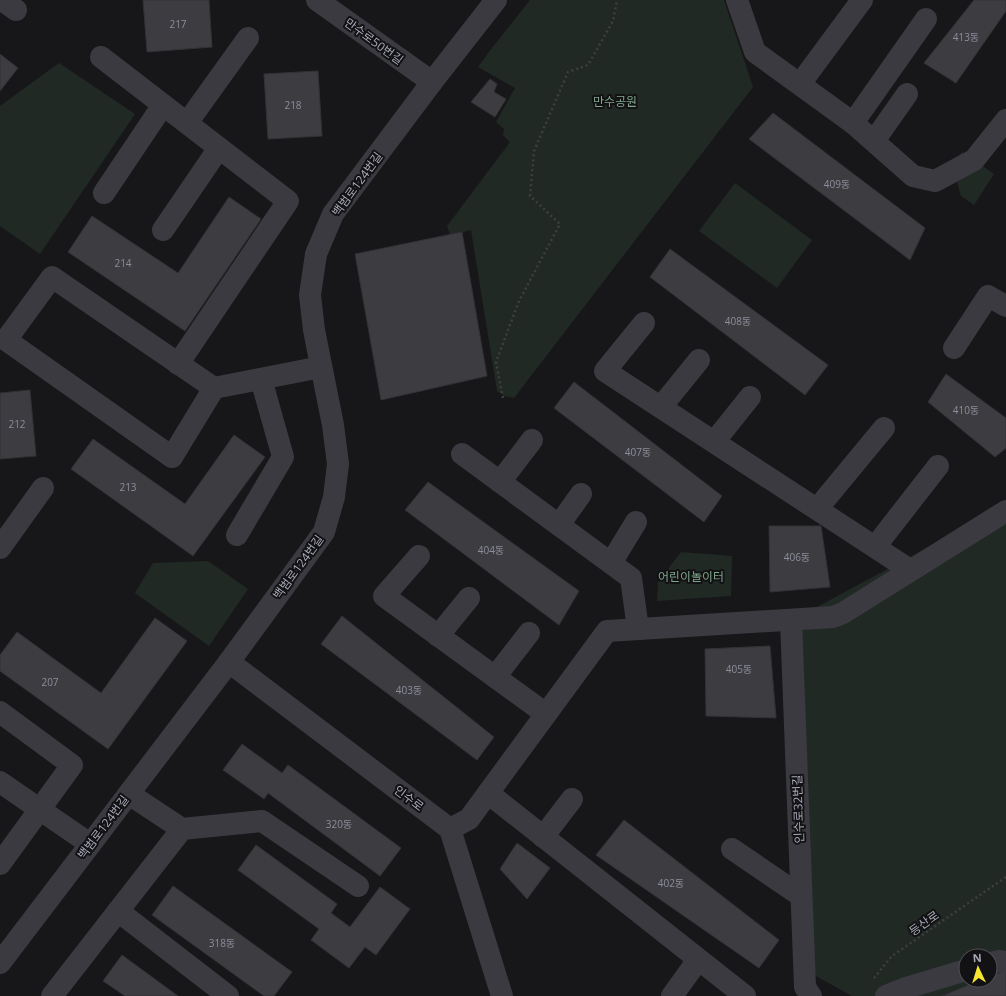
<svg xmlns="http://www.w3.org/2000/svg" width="1006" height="996" viewBox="0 0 1006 996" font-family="'Open Sans','Noto Sans KR',sans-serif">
<rect width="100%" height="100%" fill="#171719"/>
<!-- green -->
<g fill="#212924">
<path d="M530,0H724L753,87L514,398L504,396L497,391L471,230L450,235L447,226L510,142L503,135L504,129L496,122L515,88L478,67L491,49Z"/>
<path d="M59,63L135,114L40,254L0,226V106Z"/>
<path d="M962,152L994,174L974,205L961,196L952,166Z"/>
<path d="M735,183L812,240L777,288L699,231Z"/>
<path d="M1006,505V970L990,977V956H966V980H982L944,996H852L805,970L791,621Z"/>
<path d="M681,552L732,556L731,596L657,601L658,582Z"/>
<path d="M208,561L248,589L209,646L135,593L153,563Z"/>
</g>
<!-- building -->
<g fill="#3c3c41" stroke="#323135">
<path d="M143,0H209L212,47L147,52Z"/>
<path d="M974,0H1006V11L956,83L924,63Z"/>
<path d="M0,54L18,68L0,91Z"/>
<path d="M318,71L322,136L268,139L264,74Z"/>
<path d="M490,79L497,84L494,92L506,99L495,117L471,102Z"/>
<path d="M773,113L925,228L910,260L749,139Z"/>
<path d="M229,197L261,219L185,331L68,252L92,216L178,273Z"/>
<path d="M462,232L487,376L381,400L355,254Z"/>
<path d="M670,249L828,365L805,395L650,277Z"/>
<path d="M946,374L1006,418V448L995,457L928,402Z"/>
<path d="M574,382L722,496L704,522L554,408Z"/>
<path d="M30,390L36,456L0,459V393Z"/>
<path d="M234,435L265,457L193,556L71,469L93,439L185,504Z"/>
<path d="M428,482L579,591L559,625L405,510Z"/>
<path d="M769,526H821L830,587L770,592Z"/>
<path d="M342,616L494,737L477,760L321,644Z"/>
<path d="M155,618L187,641L108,749L0,671V655L17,632L101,693Z"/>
<path d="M770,646L776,718L706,716L705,649Z"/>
<path d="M242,744L282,773L288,765L401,848L380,876L268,793L264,799L223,770Z"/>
<path d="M624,820L779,940L759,968L596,855Z"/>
<path d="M517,843L550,868L527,899L500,869Z"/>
<path d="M256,845L337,904L331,913L350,927L380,887L410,909L376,955L365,947L349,968L311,940L319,929L238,870Z"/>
<path d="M173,886L292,972L274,996H264L152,915Z"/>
<path d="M122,955L178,996H125L103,981Z"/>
<path d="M1006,970V996H942L981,980H990V976Z"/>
</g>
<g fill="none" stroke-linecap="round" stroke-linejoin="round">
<!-- path -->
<g stroke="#3e3e45" stroke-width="2.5" stroke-dasharray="2 3" stroke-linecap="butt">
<path d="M503,398L496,362L519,301L560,224L530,196L534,151L568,72L588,65L613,21L617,0"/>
<path d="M874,978L892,956L1006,877"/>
</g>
<!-- minor -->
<g stroke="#3a3a40" stroke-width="22">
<path d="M2,0L16,10"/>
<path d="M317,0L432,82"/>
<path d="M737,0L755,52L853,123L913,176L935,181L974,160L1006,120"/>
<path d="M101,57L288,201L178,364"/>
<path d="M800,84L862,0"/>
<path d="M187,123L248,38"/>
<path d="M853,123L926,19"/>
<path d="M874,141L907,94"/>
<path d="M104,193L163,105"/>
<path d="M163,230L219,148"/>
<path d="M644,323L605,371L910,570"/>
<path d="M954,348L988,296L1006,306"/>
<path d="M214,388L172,457L6,340L52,277L214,388L321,367"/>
<path d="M661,407L699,360"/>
<path d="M714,442L750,397"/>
<path d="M462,454L631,578L638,629"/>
<path d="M500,482L532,440"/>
<path d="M817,509L884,428"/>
<path d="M559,525L581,494"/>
<path d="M237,535L283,457L261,379"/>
<path d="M875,547L938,466"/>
<path d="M0,548L43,488"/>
<path d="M419,556L384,596L546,714"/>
<path d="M611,563L636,522"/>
<path d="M791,621L805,987L811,996"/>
<path d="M438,636L469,598"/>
<path d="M229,662L450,829L502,996"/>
<path d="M495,677L529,633"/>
<path d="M0,712L72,765L0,864"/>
<path d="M0,782L90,844"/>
<path d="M488,793L745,996"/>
<path d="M129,794L182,829L262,821L358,886"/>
<path d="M450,829L469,819L607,631L833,617L843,613L1006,511"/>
<path d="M543,837L572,799"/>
<path d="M732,849L801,896"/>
<path d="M118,911L228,996"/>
<path d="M0,963L229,662L324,532L334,497L338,464L333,425L314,330L310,295L316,254L333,214L432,82L496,0"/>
<path d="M990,963L999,961L1006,962"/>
<path d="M52,996L182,829"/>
<path d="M672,996L698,960"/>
<path d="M886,996L906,988L966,970"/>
</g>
</g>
<g text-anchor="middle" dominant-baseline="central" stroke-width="4" stroke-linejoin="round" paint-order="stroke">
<!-- number labels -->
<g font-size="10" fill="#8d8e9b">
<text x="178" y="24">217</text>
<text x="966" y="37">413동</text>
<text x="293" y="105">218</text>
<text x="837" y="184">409동</text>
<text x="123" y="263">214</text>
<text x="738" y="321">408동</text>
<text x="966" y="410">410동</text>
<text x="17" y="424">212</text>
<text x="638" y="452">407동</text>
<text x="128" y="487">213</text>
<text x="491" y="550">404동</text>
<text x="797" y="557">406동</text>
<text x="739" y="669">405동</text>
<text x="50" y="682">207</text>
<text x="409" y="690">403동</text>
<text x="339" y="824">320동</text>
<text x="671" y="883">402동</text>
<text x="222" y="943">318동</text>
</g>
<!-- street labels -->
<g font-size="12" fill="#a8aab9" stroke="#121214">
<text transform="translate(374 41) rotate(36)">만수로50번길</text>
<text transform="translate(357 184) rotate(-54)">백범로124번길</text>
<text transform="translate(298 567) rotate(-54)">백범로124번길</text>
<text transform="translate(409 798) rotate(37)">인수로</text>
<text transform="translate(798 809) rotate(-92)">인수로32번길</text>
<text transform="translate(103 827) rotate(-53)">백범로124번길</text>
<text transform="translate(924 923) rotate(-35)">등산로</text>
</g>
<!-- park labels -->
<g font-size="12" fill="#7fa58a" stroke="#121214">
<text x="615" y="101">만수공원</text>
<text x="691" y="576">어린이놀이터</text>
</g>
</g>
<!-- north arrow -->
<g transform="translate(978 968) rotate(356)"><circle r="19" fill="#121214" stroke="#4e4f56"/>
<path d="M0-3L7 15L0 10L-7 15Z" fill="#f8e630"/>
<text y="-6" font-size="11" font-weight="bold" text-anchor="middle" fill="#a8aab9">N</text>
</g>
</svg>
